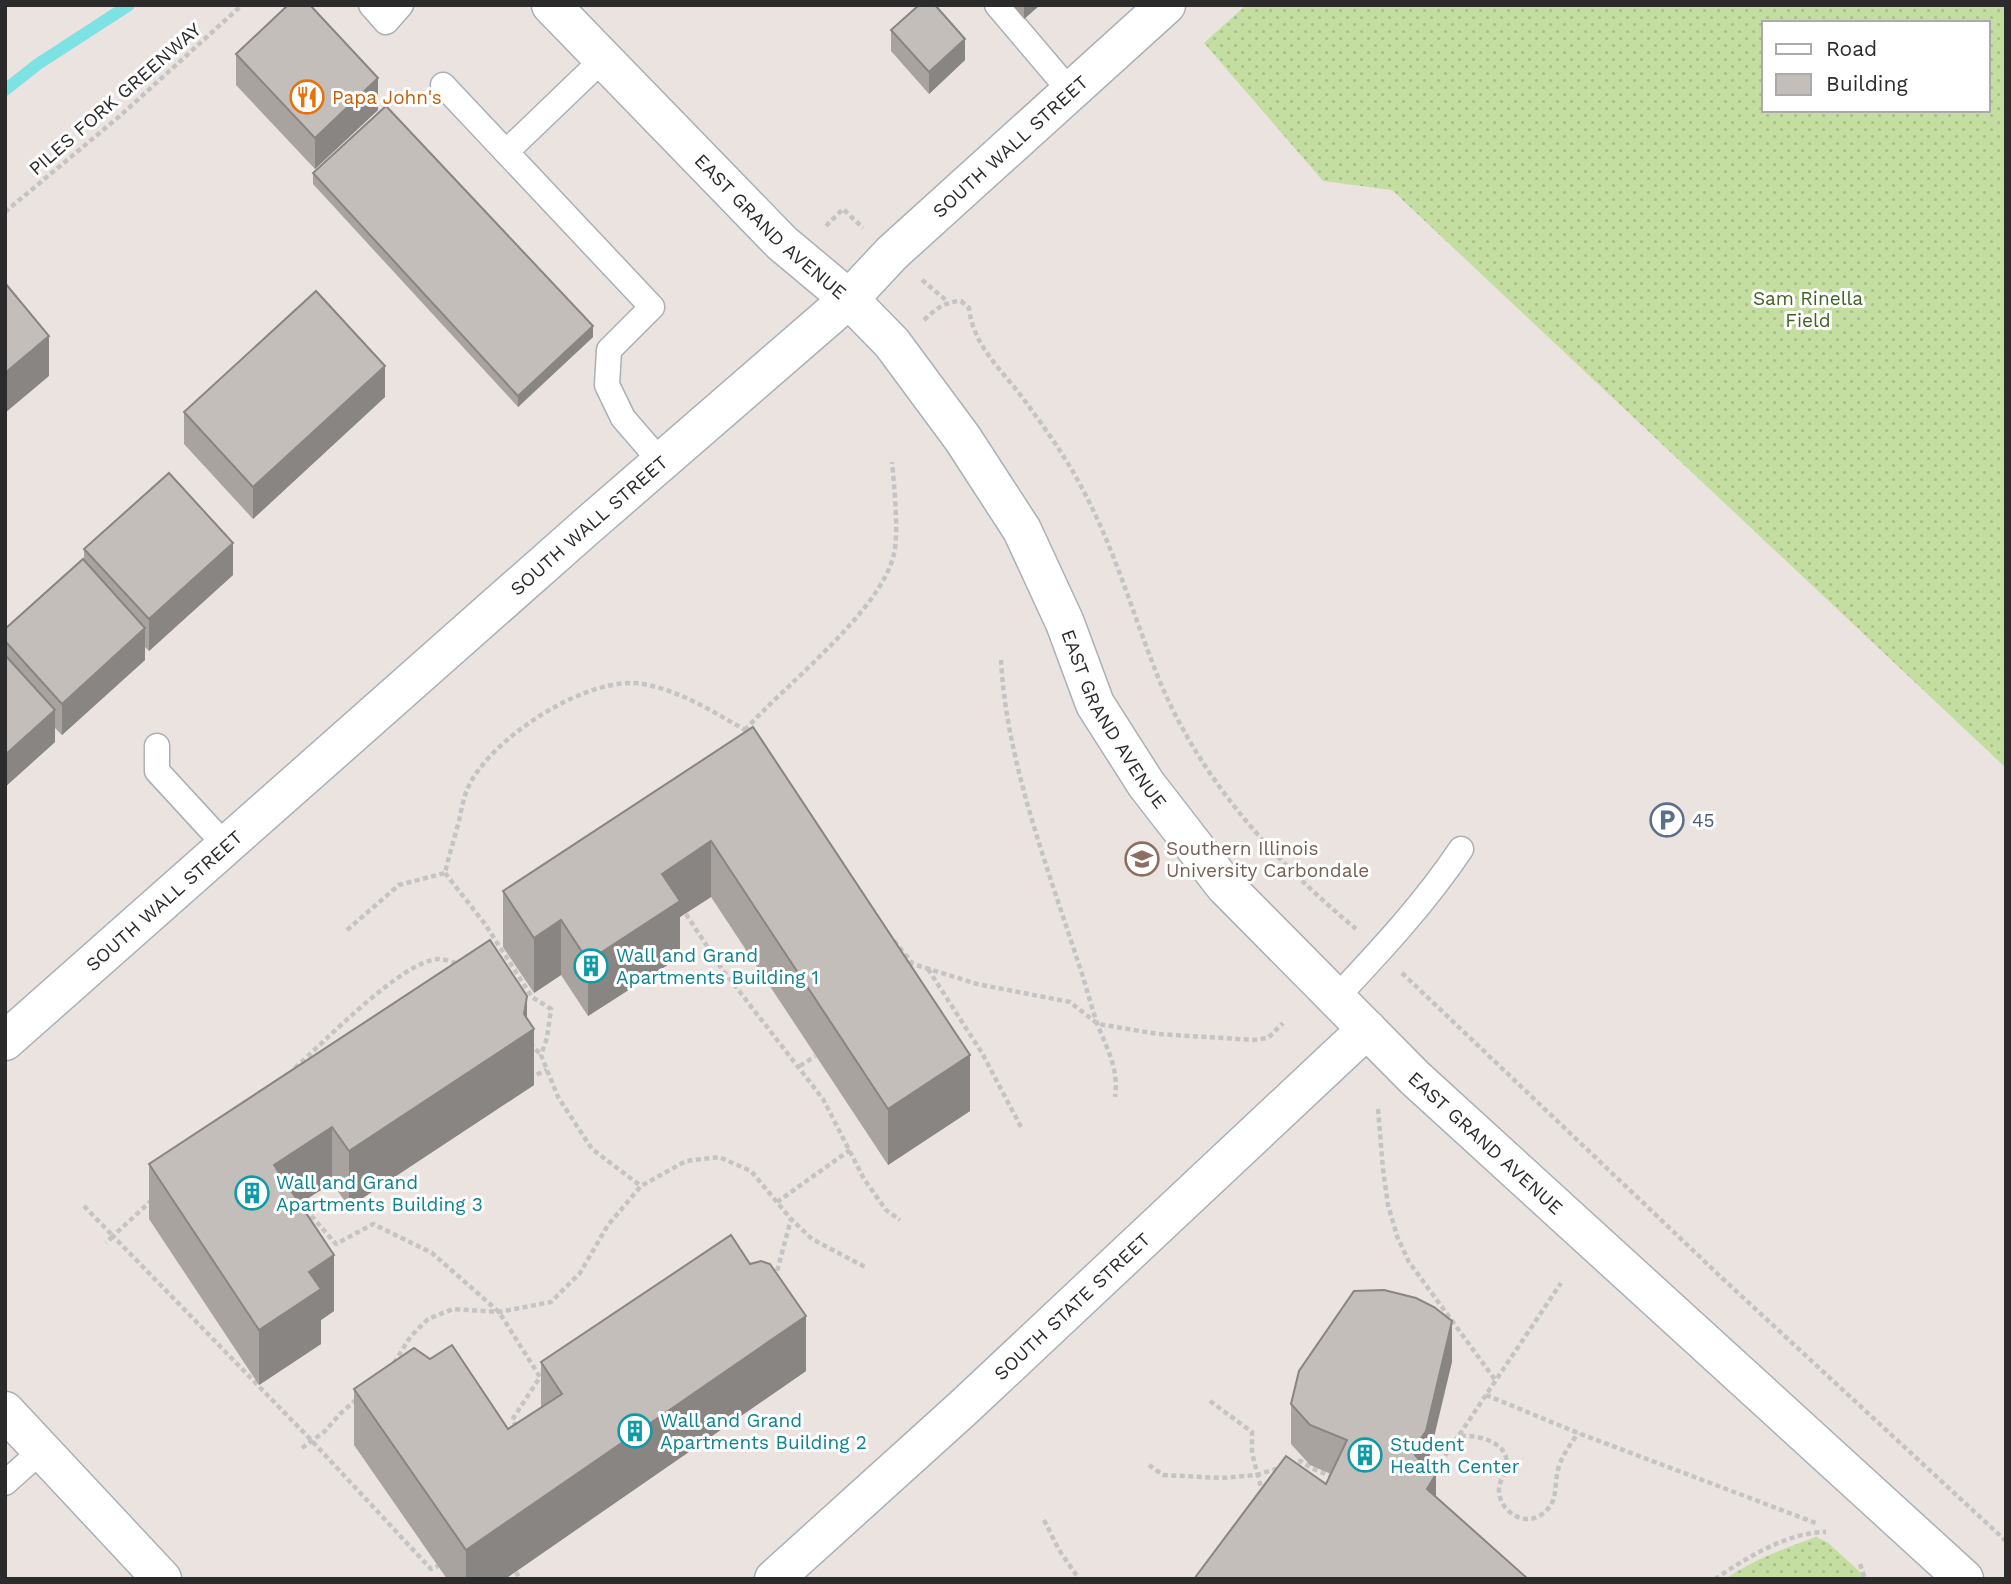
<svg xmlns="http://www.w3.org/2000/svg" width="2011" height="1584" viewBox="0 0 2011 1584" font-family="'Work Sans',sans-serif">
<defs>
<pattern id="grass-dots" width="8" height="8" patternUnits="userSpaceOnUse" patternTransform="scale(1.75)"><rect width="8" height="8" fill="#c4dda0"/><path d="M2 2h.1M6 6h.1" fill="none" stroke="#a9be8a" stroke-width="1.8" stroke-linecap="round"/></pattern>
</defs>
<rect width="100%" height="100%" fill="#ebe3df"/>
<!-- grass -->
<g fill="url(#grass-dots)" fill-rule="evenodd">
<path d="M1246,5H2006V768L1392,190L1323,181L1204,43ZM1764,23H1988V110H1764Z"/>
<path d="M1816,1537L1827,1542L1868,1579H1725C1753,1560 1785,1548 1816,1537Z"/>
</g>
<g fill="none" stroke-linecap="round" stroke-linejoin="round">
<!-- stream -->
<path stroke="#7ce2e3" stroke-width="12" d="M5,90L38,64L129,5"/>
<defs>
<g id="service">
<path d="M371,5L386,22L401,5"/>
<path d="M997,5L1070,91"/>
<path d="M443,85L652,307L609,350L607,385L623,418L661,462"/>
<path d="M506,152L603,59"/>
<path d="M157,746V771L226,846"/>
<path d="M1336,998C1380,951 1425,903 1461,849"/>
<path d="M5,1483L42,1450"/>
</g>
<g id="minor">
<path d="M5,1411L162,1579"/>
<path id="s1" d="M774,1579L962,1409L1367,1029"/>
</g>
<g id="tertiary">
<path id="s2" d="M551,5L782,243L849,299"/>
</g>
<g id="secondary">
<path id="s3" d="M849,299L892,343L963,439L1022,530L1065,623L1095,704L1146,784L1225,886L1415,1078L1964,1579"/>
<path id="s4" d="M5,1041L586,527L849,299L892,253L1166,5"/>
</g>
</defs>
<!-- service casing -->
<use href="#service" stroke="#abb0b6" stroke-width="27"/>
<!-- minor casing -->
<use href="#minor" stroke="#abb0b6" stroke-width="41"/>
<!-- tertiary casing -->
<use href="#tertiary" stroke="#abb0b6" stroke-width="41"/>
<!-- secondary casing -->
<use href="#secondary" stroke="#abb0b6" stroke-width="41"/>
<!-- path -->
<g stroke="#c4c4c4" stroke-width="4.5" stroke-dasharray="5 3.5" stroke-linecap="butt">
<path d="M5,212L121,115L242,5"/>
<path d="M826,226L843,209L863,228"/>
<path d="M922,280L947,301"/>
<path d="M924,320C936,309 944,302 961,301L969,308C973,345 1000,368 1022,397C1044,427 1066,457 1083,490C1114,548 1132,611 1156,672C1197,776 1271,858 1356,929"/>
<path d="M1001,660C1006,760 1048,869 1079,965C1086,985 1091,1006 1098,1026C1108,1050 1119,1071 1115,1097"/>
<path d="M745,730C786,684 881,611 894,554C899,532 894,485 892,462"/>
<path d="M445,873L485,924L532,997L551,1009L547,1038L541,1055L558,1097L592,1149L641,1186"/>
<path d="M686,914L722,969L823,1099L864,1179L886,1210L900,1220"/>
<path d="M347,930L399,885L445,873C449,856 454,839 459,821C461,811 463,800 467,790C487,740 588,674 643,684C681,691 712,711 745,730L748,733"/>
<path d="M894,941L913,964L977,984L1070,1002L1098,1024L1158,1034L1254,1040L1268,1038L1283,1023"/>
<path d="M928,969L982,1053L1021,1127"/>
<path d="M1402,973L1722,1278L2006,1541"/>
<path d="M530,1043L541,1055"/>
<path d="M800,1066L815,1056"/>
<path d="M295,1068C323,1043 404,959 439,959C445,959 454,963 460,964"/>
<path d="M529,1078L547,1070"/>
<path d="M1378,1109L1383,1169L1388,1205L1397,1236L1409,1262L1496,1381"/>
<path d="M152,1200L113,1236L312,1441L431,1569L438,1566"/>
<path d="M777,1202L850,1150"/>
<path d="M300,1203L336,1244L373,1224L432,1253L499,1312L540,1377L512,1420L517,1427"/>
<path d="M84,1206L113,1236L106,1243"/>
<path d="M775,1279L791,1219"/>
<path d="M394,1363L411,1336L428,1319L453,1309L499,1312L551,1302L580,1273L608,1225L641,1186L686,1161L719,1157L751,1171L791,1219L812,1239L865,1267"/>
<path d="M1486,1395L1578,1433L1816,1523"/>
<path d="M1210,1401L1252,1432V1453L1262,1492"/>
<path d="M1461,1436C1477,1435 1507,1441 1507,1464C1507,1473 1499,1480 1499,1489C1498,1510 1523,1527 1541,1515C1560,1502 1553,1485 1559,1466C1563,1454 1571,1444 1578,1433"/>
<path d="M302,1448L324,1432L340,1414L358,1398"/>
<path d="M1290,1464L1301,1461L1311,1468L1333,1477"/>
<path d="M1149,1465L1163,1475L1222,1478L1257,1475L1279,1468"/>
<path d="M1431,1477L1561,1283"/>
<path d="M1044,1520L1059,1550L1079,1579"/>
<path d="M1860,1564L1865,1579"/>
<path d="M516,1572L520,1579"/>
<path d="M1715,1579C1746,1558 1788,1532 1826,1532"/>
</g>
<!-- service -->
<use href="#service" stroke="#fff" stroke-width="24"/>
<!-- minor -->
<use href="#minor" stroke="#fff" stroke-width="38"/>
<!-- tertiary -->
<use href="#tertiary" stroke="#fff" stroke-width="38"/>
<!-- secondary -->
<use href="#secondary" stroke="#fff" stroke-width="38"/>
</g>
<!-- wall -->
<g fill="#a9a3a0">
<path d="M1012,5H1040L1024,19Z"/>
<path d="M891,30L965,60L929,94L891,51Z"/>
<path d="M236,54L378,110L315,169L236,85Z"/>
<path d="M313,173L593,337L518,407L313,184Z"/>
<path d="M385,397L253,519L184,444V412Z"/>
<path d="M84,549L233,575L149,651L145,647V660L62,735L55,728V742L5,787V629L84,561Z"/>
<path d="M753,727L970,1111L888,1165L711,897L680,917V957L588,1016L561,975L534,993L503,947V891Z"/>
<path d="M527,1019L534,1085L349,1207L332,1183L300,1203L334,1311L321,1320V1344L259,1385L149,1219V1164Z"/>
<path d="M750,1264L806,1371L505,1579H447L354,1445V1389L508,1429L541,1408V1362Z"/>
<path d="M1452,1362L1326,1484L1331,1474L1310,1465L1291,1444V1404Z"/>
</g>
<!-- shaded-wall -->
<g fill="#898582">
<path d="M1024,5H1040L1024,19Z"/>
<path d="M965,39V60L929,94V72Z"/>
<path d="M378,78V110L315,169V138Z"/>
<path d="M593,326V337L518,407V396Z"/>
<path d="M49,336V376L5,413V373Z"/>
<path d="M385,366V397L253,519V487Z"/>
<path d="M233,543V575L149,651V619Z"/>
<path d="M145,628V660L62,735V704Z"/>
<path d="M55,710V742L5,787V755Z"/>
<path d="M711,841V897L680,917V957L588,1016V961L662,874Z"/>
<path d="M561,920V975L534,993V938Z"/>
<path d="M527,996V1034L534,1029V1085L349,1207V1151L524,1014Z"/>
<path d="M970,1055V1111L888,1165V1109Z"/>
<path d="M332,1127V1183L274,1220V1165Z"/>
<path d="M334,1255V1311L321,1320V1344L259,1385V1330L309,1272Z"/>
<path d="M806,1316V1371L505,1579H466V1550Z"/>
<path d="M1452,1321V1362L1426,1471L1412,1451Z"/>
<path d="M1436,1474V1515L1427,1489Z"/>
</g>
<!-- building -->
<g fill="#c4beba" stroke="#898582" stroke-width="2">
<path d="M288,5H310L378,78L315,138L236,54Z"/>
<path d="M919,5H935L965,39L929,72L891,30Z"/>
<path d="M386,106L593,326L518,396L313,173Z"/>
<path d="M5,283L49,336L5,373Z"/>
<path d="M316,291L385,366L253,487L184,412Z"/>
<path d="M169,473L233,543L149,619L84,549Z"/>
<path d="M83,559L145,628L62,704L5,641V629Z"/>
<path d="M5,655L55,710L5,755Z"/>
<path d="M753,727L970,1055L888,1109L711,841L662,874L680,901L588,961L561,920L534,938L503,891Z"/>
<path d="M490,940L527,996L524,1014L534,1029L349,1151L332,1127L274,1165L334,1255L309,1272L321,1289L259,1330L149,1164Z"/>
<path d="M731,1235L750,1264L761,1261L770,1264L806,1316L466,1550L354,1389L414,1348L430,1359L452,1345L508,1429L562,1394L541,1362Z"/>
<path d="M1384,1290L1416,1298L1434,1307L1452,1321L1426,1431L1412,1451L1424,1466H1429L1436,1474L1427,1489L1528,1579H1194L1286,1456L1326,1484L1347,1440L1310,1425L1291,1404L1299,1371L1354,1291Z"/>
</g>
<!-- icons -->
<defs>
<symbol id="restaurant-ring" viewBox="-11 -11 22 22"><circle r="9.5" fill="#fff" stroke="#e8710a" stroke-width="1.5"/><path d="M-5-6h1v4h1v-4h1v4h1v-4h1v5L-1.5 .5V6h-2V.5L-5-1ZM5-6V6H3V1.5H1.5Q1.5-4 5-6Z" fill="#e8710a"/></symbol>
<symbol id="parking-ring" viewBox="-11 -11 22 22"><circle r="9.5" fill="#fff" stroke="#5c6f8a" stroke-width="1.5"/><path d="M-3.5-5.5H1a3.5 3.5 0 0 1 0 7H-1V5.5H-3.5ZM-1-3.4V-.6H.8a1.4 1.4 0 0 0 0-2.8Z" fill="#5c6f8a"/></symbol>
<symbol id="university-ring" viewBox="-11 -11 22 22"><circle r="9.5" fill="#fff" stroke="#8d6e63" stroke-width="1.5"/><path d="M0-5L7-2L0 1L-7-2ZM-4 1L0 2.5L4 1V4Q0 6-4 4Z" fill="#8d6e63"/></symbol>
<symbol id="building-ring" viewBox="-11 -11 22 22"><circle r="9.5" fill="#fff" stroke="#0f9aa8" stroke-width="1.5"/><path d="M-4-6H4V6H1V3H-1V6H-4ZM-2.5-4.3h1.7v1.8h-1.7ZM.8-4.3h1.7v1.8H.8ZM-2.5-1h1.7V.8h-1.7ZM.8-1h1.7V.8H.8Z" fill="#0f9aa8"/></symbol>
</defs>
<g fill-rule="evenodd">
<use href="#restaurant-ring" x="288" y="78" width="38" height="38"/>
<use href="#parking-ring" x="1648" y="801" width="38" height="38"/>
<use href="#university-ring" x="1123" y="840" width="38" height="38"/>
<use href="#building-ring" x="572" y="947" width="38" height="38"/>
<use href="#building-ring" x="233" y="1174" width="38" height="38"/>
<use href="#building-ring" x="616" y="1412" width="38" height="38"/>
<use href="#building-ring" x="1346" y="1436" width="38" height="38"/>
</g>
<g text-anchor="middle" dominant-baseline="central" stroke-width="6" stroke-linejoin="round" paint-order="stroke">
<!-- food labels -->
<g font-size="19" fill="#c56008" stroke="#fff" text-anchor="start">
<text x="332" y="97">Papa John's</text>
</g>
<!-- street labels -->
<g font-size="19" fill="#2b2b2b" stroke="#fff">
<text transform="translate(115 99) rotate(-41)">PILES FORK GREENWAY</text>
<text stroke="none"><textPath href="#s4" startOffset="1346">SOUTH WALL STREET</textPath></text>
<text stroke="none"><textPath href="#s2" startOffset="312">EAST GRAND AVENUE</textPath></text>
<text stroke="none"><textPath href="#s4" startOffset="779">SOUTH WALL STREET</textPath></text>
<text stroke="none"><textPath href="#s3" startOffset="500">EAST GRAND AVENUE</textPath></text>
<text stroke="none"><textPath href="#s4" startOffset="212">SOUTH WALL STREET</textPath></text>
<text stroke="none"><textPath href="#s3" startOffset="1068">EAST GRAND AVENUE</textPath></text>
<text stroke="none"><textPath href="#s1" startOffset="404">SOUTH STATE STREET</textPath></text>
</g>
<!-- park labels -->
<g font-size="19" fill="#3f6221" stroke="#fff">
<text x="1808" y="298">Sam Rinella<tspan x="1808" dy="22">Field</tspan></text>
</g>
<!-- service labels -->
<g font-size="19" fill="#4e5e75" stroke="#fff" text-anchor="start">
<text x="1692" y="820">45</text>
</g>
<!-- education labels -->
<g font-size="19" fill="#785e54" stroke="#fff" text-anchor="start">
<text x="1166" y="848">Southern Illinois<tspan x="1166" dy="22">University Carbondale</tspan></text>
</g>
<!-- culture labels -->
<g font-size="19" fill="#0d838f" stroke="#fff" text-anchor="start">
<text x="616" y="955">Wall and Grand<tspan x="616" dy="22">Apartments Building 1</tspan></text>
<text x="276" y="1182">Wall and Grand<tspan x="276" dy="22">Apartments Building 3</tspan></text>
<text x="660" y="1420">Wall and Grand<tspan x="660" dy="22">Apartments Building 2</tspan></text>
<text x="1390" y="1444">Student<tspan x="1390" dy="22">Health Center</tspan></text>
</g>
</g>
<!-- border -->
<rect width="2011" height="1584" fill="none" stroke="#2b2b2b" stroke-width="14"/>
<!-- legend -->
<rect x="1762" y="21" width="228" height="91" fill="#ffffff" stroke="#aaaaaa" stroke-width="2"/>
<rect x="1776" y="44" width="35" height="10" fill="#ffffff" stroke="#aaaaaa" stroke-width="2"/>
<text x="1826" y="56" font-size="21" fill="#2b2b2b">Road</text>
<rect x="1776" y="74" width="35" height="21" fill="#c4beba" stroke="#aaaaaa" stroke-width="2"/>
<text x="1826" y="91" font-size="21" fill="#2b2b2b">Building</text>
</svg>
